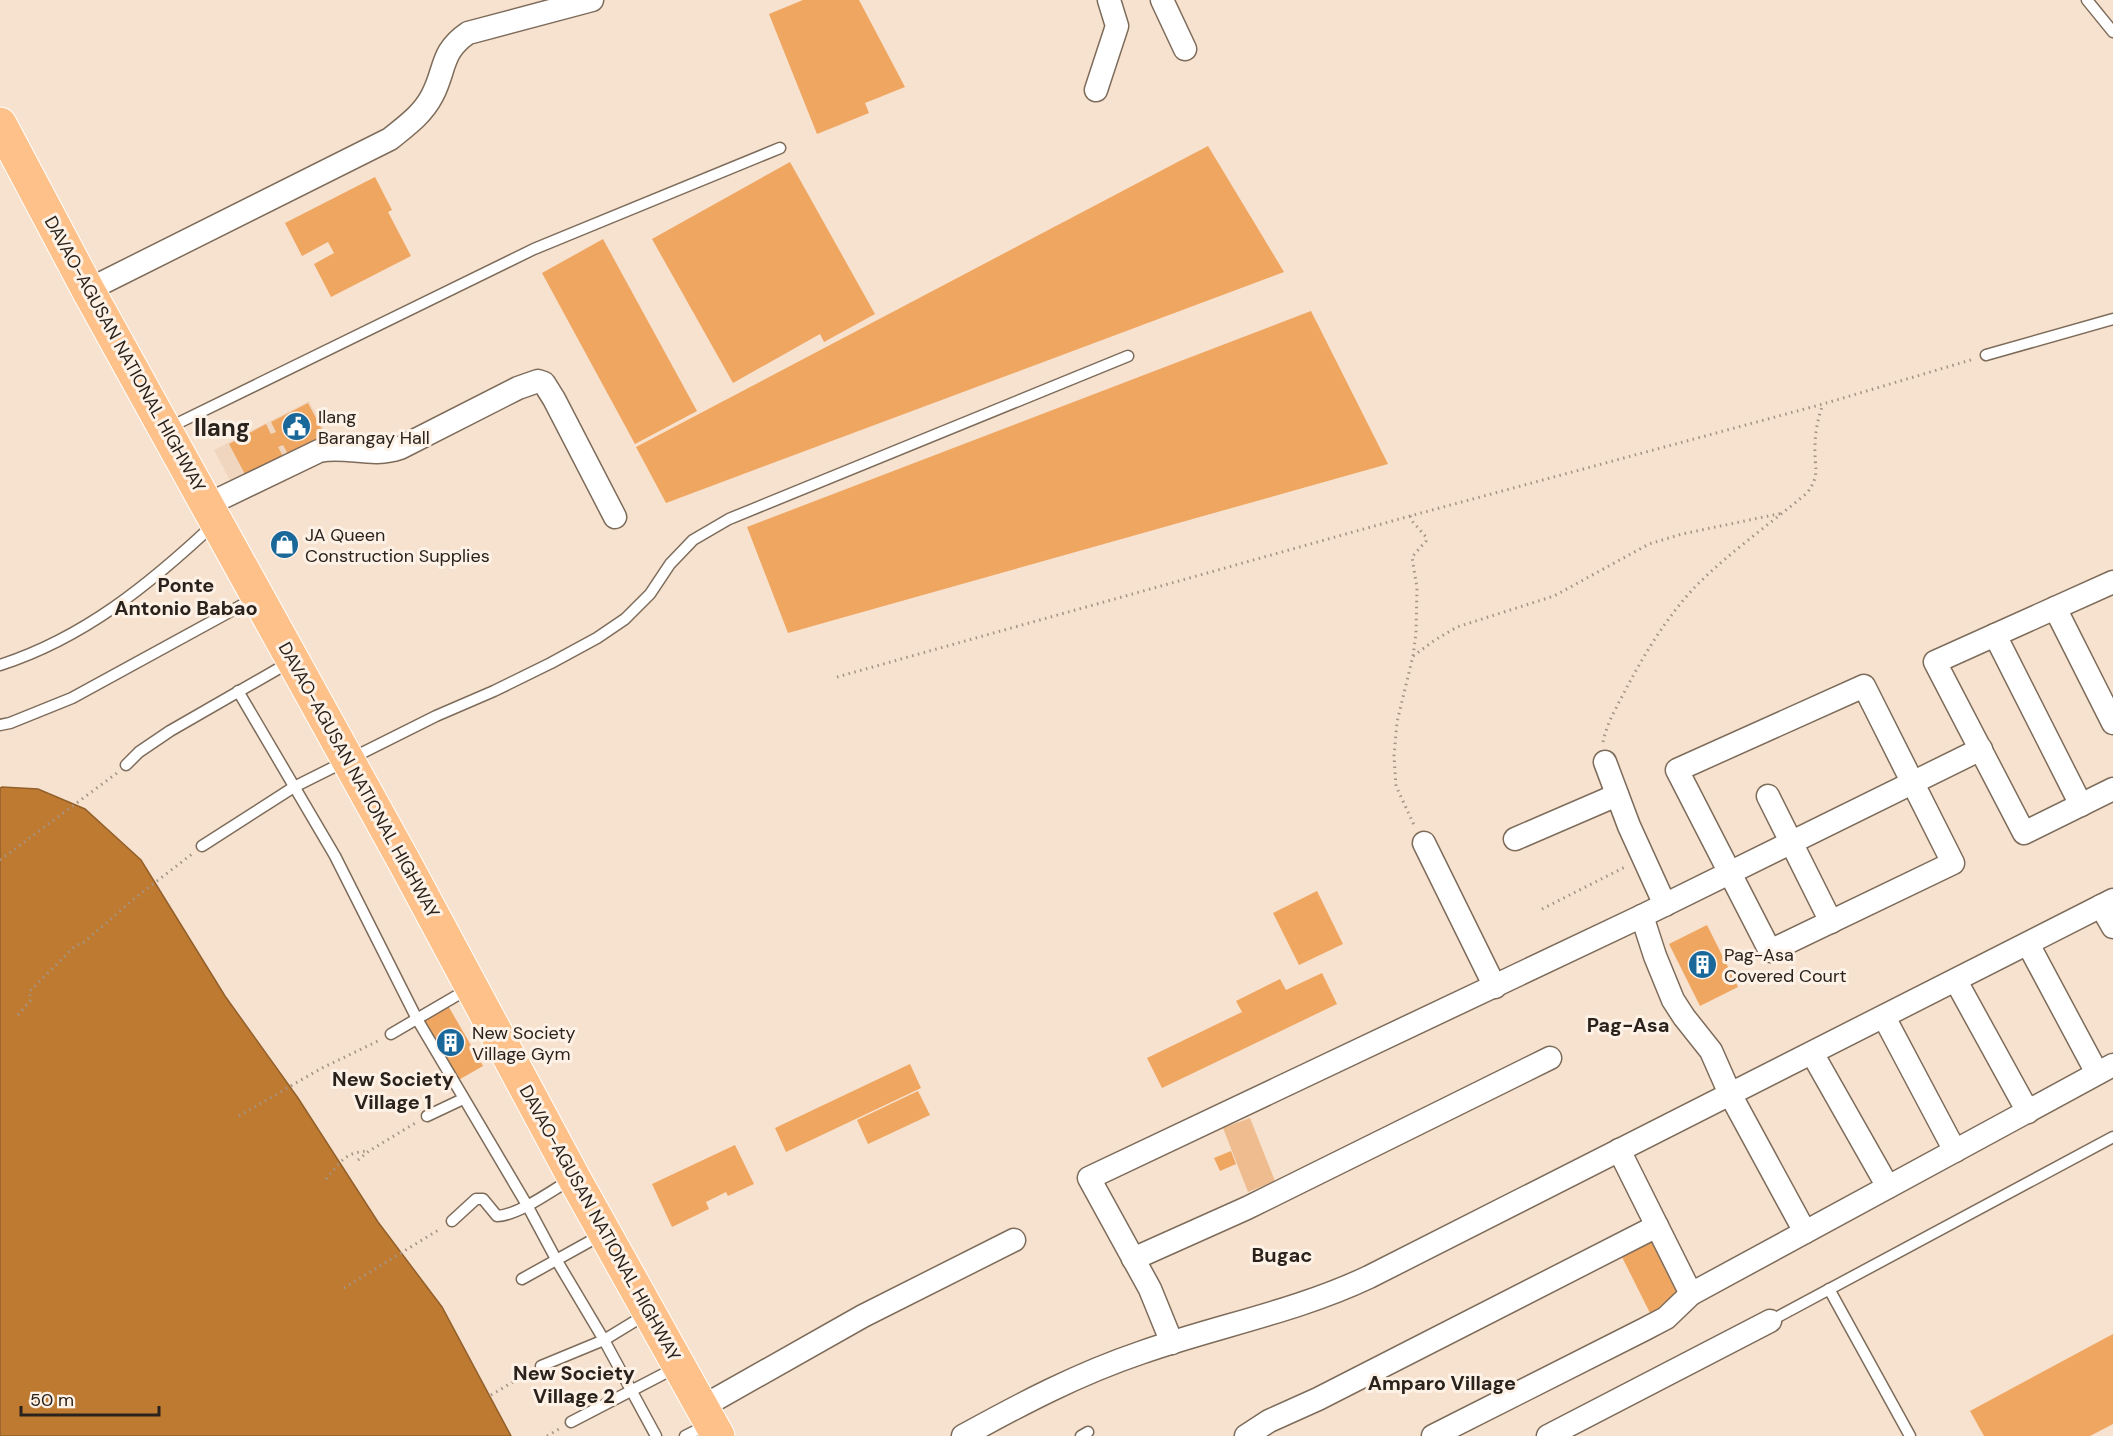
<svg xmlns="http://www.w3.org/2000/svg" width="2113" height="1436" viewBox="0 0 2113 1436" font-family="'DM Sans',sans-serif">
<rect width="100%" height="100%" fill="#f7e2cf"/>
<!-- built -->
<path fill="#f1d6bf" d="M309,401L328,437L233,486L214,450Z"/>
<!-- green -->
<path fill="#efbc8f" d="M1250,1118L1275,1181L1248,1192L1223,1128Z"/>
<!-- water -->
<path fill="#bf7a32" stroke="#92602b" stroke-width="1.5" d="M2,787L38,789L85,809L141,860L225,996L298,1098L378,1222L442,1307L511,1436H0V788Z"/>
<!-- building -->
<g fill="#efa661">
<path d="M803,0H859L905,87L865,103L869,113L817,134L769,14Z"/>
<path d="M1208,146L1284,272L666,503L636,447Z"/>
<path d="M790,162L875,314L824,342L820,334L733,383L652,239Z"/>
<path d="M375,177L392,210L388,212L411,256L331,297L314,264L334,253L328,242L302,256L285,223Z"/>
<path d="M603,239L697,411L635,444L542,273Z"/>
<path d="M1311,311L1388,464L788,633L747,527Z"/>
<path d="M308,403L326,437L289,456L283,445L278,447L284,458L247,478L229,444L266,424L271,434L276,432L271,422Z"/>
<path d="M1317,891L1343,944L1299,965L1273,913Z"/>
<path d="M1707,925L1738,987L1700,1006L1669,944Z"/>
<path d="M1322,973L1337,1004L1162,1088L1147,1058L1242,1012L1236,1001L1280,979L1286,990Z"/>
<path d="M447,1004L483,1066L455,1082L419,1019Z"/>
<path d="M910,1064L921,1088L786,1152L775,1128Z"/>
<path d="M918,1091L930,1115L868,1144L857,1120Z"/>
<path d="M735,1145L754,1184L728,1196L726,1192L706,1202L709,1209L672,1227L652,1184Z"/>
<path d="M1231,1151L1236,1164L1220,1171L1214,1158Z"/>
<path d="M1657,1235L1687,1295L1650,1313L1620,1253Z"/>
<path d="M2113,1334V1424L2090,1436H1984L1970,1411Z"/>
</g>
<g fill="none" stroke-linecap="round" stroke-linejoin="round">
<defs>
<g id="lane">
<path d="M2087,0L2113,32"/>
<path d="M1986,355L2113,319"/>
<path d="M168,428L534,249L780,148"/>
<path d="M0,665C84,638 150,584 214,524"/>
<path d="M238,691L335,856L417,1019L527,1205L557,1261L604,1340L656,1436"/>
<path d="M0,725L10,723L72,698L255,598"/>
<path d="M126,765L139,752L170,731L290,662"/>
<path d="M202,846L294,787L436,716L494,691L551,663L597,638L625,619L650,594L670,564L693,540L729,519L1128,356"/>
<path d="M391,1034L468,989"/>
<path d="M427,1116L463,1099"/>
<path d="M452,1221L476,1199H483L497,1216C519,1215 551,1191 570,1180"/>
<path d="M522,1279L603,1234"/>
<path d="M1829,1289L1910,1436"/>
<path d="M1770,1321L2113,1137"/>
<path d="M541,1366L604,1340L645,1315"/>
<path d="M571,1422L675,1368"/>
<path d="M685,1436L709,1424"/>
<path d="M1081,1436L1088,1432"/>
</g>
<g id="street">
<path d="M1162,0L1185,49"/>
<path d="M1096,90L1117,26L1109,0"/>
<path d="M88,290L390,139C406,126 422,115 432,96C446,70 440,52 468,33L592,0"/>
<path d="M207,505L319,451C346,445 372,458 400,448L518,388L538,381L544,383L554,399L615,517"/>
<path d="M2113,582L1935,662L2024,833L2113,789"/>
<path d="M2055,608L2113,723"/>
<path d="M1995,635L2081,805"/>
<path d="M1864,686L1953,863L1770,951L1677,770Z"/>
<path d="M1605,762L1629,826L1665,905"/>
<path d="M1768,796L1831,922"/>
<path d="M1515,839L1617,795"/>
<path d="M1424,843L1495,987"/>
<path d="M2101,906L2113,927"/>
<path d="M1642,916L1655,956L1673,1000L1684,1017L1711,1051L1730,1094L1805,1232"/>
<path d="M2028,944L2097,1073"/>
<path d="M1956,981L2028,1112"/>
<path d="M1884,1017L1955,1151"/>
<path d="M1812,1053L1888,1187"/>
<path d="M1619,1150L1691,1294"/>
<path d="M1133,1259L1247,1208L1550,1058"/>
<path d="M1172,1343L1150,1289L1089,1178L1642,916L1981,749"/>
<path d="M702,1407L863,1316L1014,1240"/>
<path d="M963,1436C1021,1404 1078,1374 1140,1353C1216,1326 1295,1312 1369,1277L2113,900"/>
<path d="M1246,1436L1269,1421L1318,1399L1657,1226"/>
<path d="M1433,1436L1645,1329L1666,1318L1691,1294L2113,1065"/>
<path d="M1548,1436L1770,1321"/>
</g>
<path id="highway" d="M0,124L88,290L406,865L574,1178L718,1436"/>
</defs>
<!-- lane casing -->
<use href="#lane" stroke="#7e6c5b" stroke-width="13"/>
<!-- street casing -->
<use href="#street" stroke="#7e6c5b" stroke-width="25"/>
<!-- highway casing -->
<use href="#highway" stroke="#fff" stroke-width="35"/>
<!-- path -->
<g stroke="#a39486" stroke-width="3" stroke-dasharray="1.5 4.5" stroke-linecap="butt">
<path d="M1410,516L1413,522L1426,537V541L1412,557L1417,588L1416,633L1413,656L1397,722L1394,756L1396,786L1414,825"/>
<path d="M1413,656L1435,640L1457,627L1554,596L1649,544L1682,534L1783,513"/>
<path d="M837,677L1410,516L1823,404L1974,359"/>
<path d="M1603,742C1607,722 1618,705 1627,687C1645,653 1667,617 1694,588C1728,553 1769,525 1807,493C1821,474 1814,468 1815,447C1815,432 1818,418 1823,404"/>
<path d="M0,860L117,773"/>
<path d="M1542,909L1625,867"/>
<path d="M18,1015L31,1000L29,992L75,946L83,943L135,898L192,854"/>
<path d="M239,1116L320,1069L380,1040"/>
<path d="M358,1160L369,1151L417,1122"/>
<path d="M326,1179C341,1162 344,1152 369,1151"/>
<path d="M344,1288L440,1229"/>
<path d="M491,1395L528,1373"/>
<path d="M547,1436L559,1429"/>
</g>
<!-- lane -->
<use href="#lane" stroke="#fff" stroke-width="10"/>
<!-- street -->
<use href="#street" stroke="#fff" stroke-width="22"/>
<!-- highway -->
<use href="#highway" stroke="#fec18a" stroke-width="33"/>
</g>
<!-- icons -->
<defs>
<symbol id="civic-disc" viewBox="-11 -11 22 22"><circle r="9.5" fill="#1a689a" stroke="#fef1e6"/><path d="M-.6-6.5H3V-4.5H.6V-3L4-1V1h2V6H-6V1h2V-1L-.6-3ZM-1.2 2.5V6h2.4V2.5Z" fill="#fff"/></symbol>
<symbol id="shop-disc" viewBox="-11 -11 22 22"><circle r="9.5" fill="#1a689a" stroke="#fef1e6"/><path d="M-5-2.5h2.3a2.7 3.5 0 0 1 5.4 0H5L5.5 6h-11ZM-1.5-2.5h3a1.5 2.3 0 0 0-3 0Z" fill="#fff"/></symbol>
<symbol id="building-disc" viewBox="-11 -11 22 22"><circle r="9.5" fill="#1a689a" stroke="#fef1e6"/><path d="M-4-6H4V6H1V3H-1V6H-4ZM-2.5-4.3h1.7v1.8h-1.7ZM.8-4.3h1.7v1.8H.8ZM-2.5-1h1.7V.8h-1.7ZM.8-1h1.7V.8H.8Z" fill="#fff"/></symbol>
</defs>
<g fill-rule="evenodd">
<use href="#civic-disc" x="280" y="410" width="33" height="33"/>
<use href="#shop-disc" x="268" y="528" width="33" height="33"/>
<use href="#building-disc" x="1686" y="948" width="33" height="33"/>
<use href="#building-disc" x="434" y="1026" width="33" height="33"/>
</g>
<g text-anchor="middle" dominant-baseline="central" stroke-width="6" stroke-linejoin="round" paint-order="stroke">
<!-- street labels -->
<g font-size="18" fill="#2a221c" stroke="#fef1e6">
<text transform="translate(125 354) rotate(61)">DAVAO-AGUSAN NATIONAL HIGHWAY</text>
<text transform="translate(359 780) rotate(61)">DAVAO-AGUSAN NATIONAL HIGHWAY</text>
<text transform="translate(600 1223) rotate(61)">DAVAO-AGUSAN NATIONAL HIGHWAY</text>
</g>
<!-- poi labels -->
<g font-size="18" fill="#2a221c" stroke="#fef1e6" text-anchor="start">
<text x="318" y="417">Ilang<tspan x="318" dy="21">Barangay Hall</tspan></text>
<text x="305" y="535">JA Queen<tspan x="305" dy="21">Construction Supplies</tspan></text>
<text x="1724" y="955">Pag-Asa<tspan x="1724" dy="21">Covered Court</tspan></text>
<text x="472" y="1033">New Society<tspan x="472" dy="21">Village Gym</tspan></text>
</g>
<!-- neighbourhood labels -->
<g font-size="20" font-weight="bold" fill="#2a221c" stroke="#fef1e6">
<text x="186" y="585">Ponte<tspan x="186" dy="23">Antonio Babao</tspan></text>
<text x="1628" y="1025">Pag-Asa</text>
<text x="393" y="1079">New Society<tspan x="393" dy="23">Village 1</tspan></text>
<text x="1282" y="1255">Bugac</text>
<text x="574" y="1373">New Society<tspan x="574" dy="23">Village 2</tspan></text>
<text x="1442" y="1383">Amparo Village</text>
</g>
<!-- district labels -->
<g font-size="24" font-weight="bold" fill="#2a221c" stroke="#fef1e6">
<text x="222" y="427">Ilang</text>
</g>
</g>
<!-- scale -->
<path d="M21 1406v9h138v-9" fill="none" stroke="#2a221c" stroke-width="3"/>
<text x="30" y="1406" font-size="18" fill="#2a221c" stroke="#fef1e6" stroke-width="4.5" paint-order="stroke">50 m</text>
</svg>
